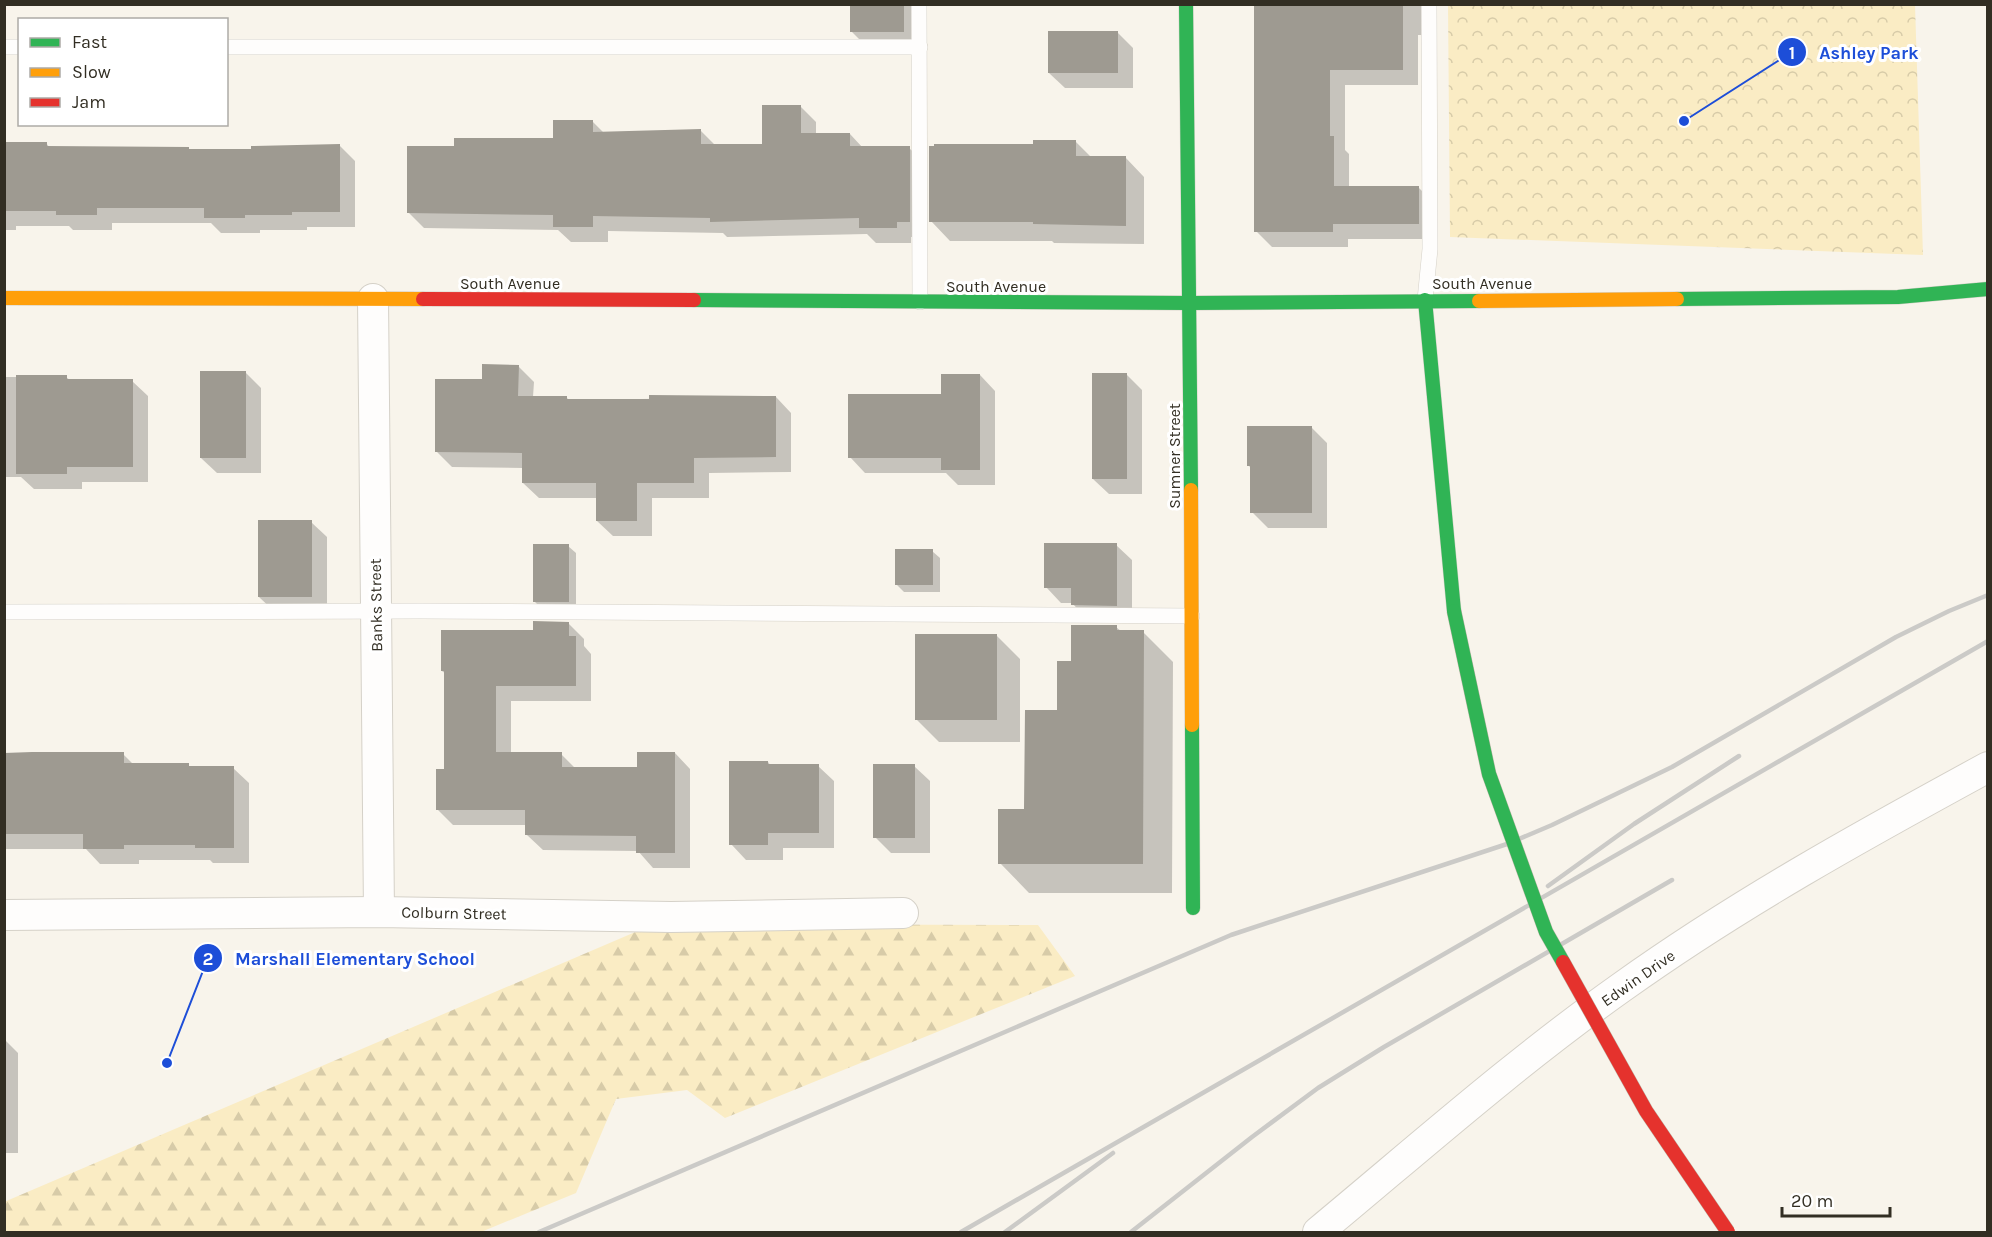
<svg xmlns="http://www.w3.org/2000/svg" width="1992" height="1237" viewBox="0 0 1992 1237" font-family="Karla,sans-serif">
<defs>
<pattern id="forest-firs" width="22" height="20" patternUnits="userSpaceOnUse" patternTransform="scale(1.5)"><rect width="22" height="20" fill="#faecc4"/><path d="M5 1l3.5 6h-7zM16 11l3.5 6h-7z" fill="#d7cba8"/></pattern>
<pattern id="park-crowns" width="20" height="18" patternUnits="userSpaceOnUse" patternTransform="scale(1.5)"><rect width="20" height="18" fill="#faecc4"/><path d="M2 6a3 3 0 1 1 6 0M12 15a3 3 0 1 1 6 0" fill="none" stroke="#d7cba8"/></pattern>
</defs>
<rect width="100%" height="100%" fill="#f8f4eb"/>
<!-- forest -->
<path fill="url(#forest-firs)" d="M654,924L1038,925L1075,976L725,1118L687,1090L616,1099L576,1193L481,1232H5L4,1202Z"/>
<!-- park -->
<path fill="url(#park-crowns)" d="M1448,5H1915L1923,255L1450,237Z"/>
<!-- shadow -->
<g fill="#0003">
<path d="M852,4H914L919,47H867L852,32Z"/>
<path d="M1256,4H1428V35H1418V85H1345V150L1349,154V187H1418L1434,203V239H1348V247H1272L1256,231Z"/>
<path d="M1118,33L1133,48V88H1065L1049,73Z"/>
<path d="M800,106L816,122V134H850L863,148H909L925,163V237H911V243H876L867,234L727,237L723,233L608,231V242H571L558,230L424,228L408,212L455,147L555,139L593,122L604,133L701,131L715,145H763Z"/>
<path d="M1076,142L1091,157H1125L1144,177V244L1054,243L1052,241H950L931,221L1035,145Z"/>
<path d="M46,143L50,148L253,151L339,145L355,161V227H307V230H260V233H221L211,223H112V230H73L69,226H16V230H4V148Z"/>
<path d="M518,366L534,382L533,397H566L569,400L776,397L791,413V472L709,473V498H652V536H613L597,521V498H539L523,483V468L452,467L436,451L484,381Z"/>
<path d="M245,372L261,388V473H217L201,458Z"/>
<path d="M1126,374L1142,390V494H1109L1093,479Z"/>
<path d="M980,375L995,391V485H958L946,473H865L850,457L943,395Z"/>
<path d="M4,377H66L71,381H132L148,396V482H82V489H34L21,477H4Z"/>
<path d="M1312,428L1327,443V528H1268L1252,512V469L1248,465Z"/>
<path d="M311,522L327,537V612H275L259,597Z"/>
<path d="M1116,545L1132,560V621L1088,620L1072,603H1061L1046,587Z"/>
<path d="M568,546L576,553V609H542L534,601Z"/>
<path d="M932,551L940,558V592H904L897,585Z"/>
<path d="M568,623L584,639V646L591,654V701H511V754H561L576,769H638L675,753L690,769V868H653L638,851L543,850L527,835V825H453L437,809L446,771V674L442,671L534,632Z"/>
<path d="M1116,627L1122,632H1143L1173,662L1172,893H1029L1000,863L1026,810L1059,711L1072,663Z"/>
<path d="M997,636L1020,659V742H939L916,719Z"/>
<path d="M4,754H123L134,765H188L191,768H233L249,783V863H213L210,860H139V864H100L86,849H4Z"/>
<path d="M768,762L771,766H818L834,781V848H783V860H746L731,844Z"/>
<path d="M914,766L930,781V853H891L875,837Z"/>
<path d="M4,1039L18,1053V1153H4Z"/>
</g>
<!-- building -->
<g fill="#9e9a91">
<rect x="850" y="4" width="54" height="28"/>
<path d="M1254,4H1403V70H1330V136H1334V186H1419V224H1333V232H1254Z"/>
<rect x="1048" y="31" width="70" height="42"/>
<path d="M762,105H801V133H850V146H910V222H897V228H859V218L710,222V218L593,216V227H553V215L407,213V146H454V138H553V120H593V132L701,129V144H762Z"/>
<path d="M1033,140H1076V156H1126V226L1033,224V222H929V146H934V144H1033Z"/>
<path d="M6,142H47V146L189,147V149H251V146L340,144V212H292V215H245V218H204V208H97V215H56V211H6Z"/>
<path d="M482,364L519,365L518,396H567V399H649V395L776,396V457L694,458V483H637V521H596V483H522V453L435,452V379H482Z"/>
<rect x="200" y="371" width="46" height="87"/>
<rect x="1092" y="373" width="35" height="106"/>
<path d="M941,374H980V470H941V458H848V394H941Z"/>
<path d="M16,375H67V379H133V467H67V474H16Z"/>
<path d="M1247,426H1312V513H1250V466H1247Z"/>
<rect x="258" y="520" width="54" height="77"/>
<path d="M1044,543H1117V606L1071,605V588H1044Z"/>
<rect x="533" y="544" width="36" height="58"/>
<rect x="895" y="549" width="38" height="36"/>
<path d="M533,621L569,622V636H576V686H496V752H562V767H637V752H675V853H636V836L525,835V810H436V769H444V671H441V630H533Z"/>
<path d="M1071,625H1117V630H1144L1143,864H998V809H1024L1025,710H1057V661H1071Z"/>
<rect x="915" y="634" width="82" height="86"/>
<path d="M32,752H124V763H189V766H234V848H195V845H124V849H83V834H4V753Z"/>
<path d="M729,761H768V764H819V833H768V845H729Z"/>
<rect x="873" y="764" width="42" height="74"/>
</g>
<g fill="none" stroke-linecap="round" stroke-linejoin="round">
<defs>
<g id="lane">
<path d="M919,4L920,302"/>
<path d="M4,47H20"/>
<path d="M226,47H920"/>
<path d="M1425,300L1430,249L1429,4"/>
<path d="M4,612L421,611L1192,616"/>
</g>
<g id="street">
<path d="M373,299L379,912"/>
<path d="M4,915L379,912L671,917L903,913"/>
<path d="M1318,1232C1418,1149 1516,1062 1622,987C1738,904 1863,835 1988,767"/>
</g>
<g id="fast">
<path d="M1186,4L1191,490"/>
<path d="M1677,299L1898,297L1988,289"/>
<path d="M694,300L1190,303L1479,301"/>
<path d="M1425,300L1454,611"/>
<path d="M1192,725L1193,908"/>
</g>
<g id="slow">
<path d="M4,298L423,299"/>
<path d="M1479,301L1677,299"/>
<path d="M1191,490L1192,725"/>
</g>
<path id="jam" d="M423,299L694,300"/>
</defs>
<!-- lane casing -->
<use href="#lane" stroke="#d5d1c8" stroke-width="16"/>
<!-- street casing -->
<use href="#street" stroke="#d5d1c8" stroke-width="32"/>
<!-- fast casing -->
<use href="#fast" stroke="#d5d1c8" stroke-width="15"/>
<!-- slow casing -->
<use href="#slow" stroke="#d5d1c8" stroke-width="15"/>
<!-- jam casing -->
<use href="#jam" stroke="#d5d1c8" stroke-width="15"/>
<!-- lane -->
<use href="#lane" stroke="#fefdfc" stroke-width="15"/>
<!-- street -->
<use href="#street" stroke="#fefdfc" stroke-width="30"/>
<!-- fast -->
<use href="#fast" stroke="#30b455" stroke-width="14"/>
<!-- slow -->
<use href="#slow" stroke="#ff9f0a" stroke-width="14"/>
<!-- jam -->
<use href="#jam" stroke="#e5322d" stroke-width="14"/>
<!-- rail -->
<g stroke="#cbcac7" stroke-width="4.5">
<path d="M1548,886L1634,824L1739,756"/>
<path d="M539,1232L1231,935L1507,844L1552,825L1672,767L1896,637L1949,611L1988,595"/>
<path d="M961,1232L1988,641"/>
<path d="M1005,1232L1113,1153"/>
<path d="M1131,1232L1252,1137L1318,1088L1384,1047L1672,880"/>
</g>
<defs>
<path id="fast-bridge" d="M1454,611L1489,774L1546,932L1563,962"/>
<path id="jam-bridge" d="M1563,962L1646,1111L1728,1232"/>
</defs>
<!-- fast-bridge casing -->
<use href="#fast-bridge" stroke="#bbb5a7" stroke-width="15" stroke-linecap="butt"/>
<!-- jam-bridge casing -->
<use href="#jam-bridge" stroke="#bbb5a7" stroke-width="15" stroke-linecap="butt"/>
<!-- fast-bridge -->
<use href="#fast-bridge" stroke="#30b455" stroke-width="14"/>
<!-- jam-bridge -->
<use href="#jam-bridge" stroke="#e5322d" stroke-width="14"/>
</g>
<g text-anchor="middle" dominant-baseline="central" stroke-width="6" stroke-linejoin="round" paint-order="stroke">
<!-- street labels -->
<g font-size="16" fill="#322e23" stroke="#fff">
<text x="510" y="283">South Avenue</text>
<text x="1482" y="283">South Avenue</text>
<text x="996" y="286">South Avenue</text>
<text transform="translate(1174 456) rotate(-90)">Sumner Street</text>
<text transform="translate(376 605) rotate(-91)">Banks Street</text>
<text transform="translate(454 913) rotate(1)">Colburn Street</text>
<text transform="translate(1638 978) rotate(-35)">Edwin Drive</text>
</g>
</g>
<!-- callouts -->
<path fill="none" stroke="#1d4ed8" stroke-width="2" d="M1684 121L1792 52M167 1063L208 958"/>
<g fill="#1d4ed8" stroke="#fff" stroke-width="2">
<circle cx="1684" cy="121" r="6"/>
<circle cx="167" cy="1063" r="6"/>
<circle cx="1792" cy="52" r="15"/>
<circle cx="208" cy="958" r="15"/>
</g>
<g font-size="18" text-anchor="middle" font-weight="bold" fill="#fff">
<text x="1792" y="59">1</text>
<text x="208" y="965">2</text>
</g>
<g font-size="18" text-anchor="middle" font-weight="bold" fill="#1d4ed8" stroke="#fff" stroke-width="6" stroke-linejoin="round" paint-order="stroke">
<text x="1869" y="59">Ashley Park</text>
<text x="355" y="965">Marshall Elementary School</text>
</g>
<!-- border -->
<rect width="1992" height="1237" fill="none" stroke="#322e23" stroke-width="12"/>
<!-- legend -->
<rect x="18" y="18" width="210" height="108" fill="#ffffff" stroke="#adaba7" stroke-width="1.5"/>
<rect x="30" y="38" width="30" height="9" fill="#30b455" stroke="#adaba7" stroke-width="1.5"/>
<text x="72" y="48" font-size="18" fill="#322e23">Fast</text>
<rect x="30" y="68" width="30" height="9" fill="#ff9f0a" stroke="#adaba7" stroke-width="1.5"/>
<text x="72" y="78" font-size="18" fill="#322e23">Slow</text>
<rect x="30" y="98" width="30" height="9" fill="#e5322d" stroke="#adaba7" stroke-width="1.5"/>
<text x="72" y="108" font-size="18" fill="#322e23">Jam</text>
<!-- scale -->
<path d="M1782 1207v9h108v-9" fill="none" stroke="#322e23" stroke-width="3"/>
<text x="1791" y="1207" font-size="18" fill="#322e23" stroke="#ffffff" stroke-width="4.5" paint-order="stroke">20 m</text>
</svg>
